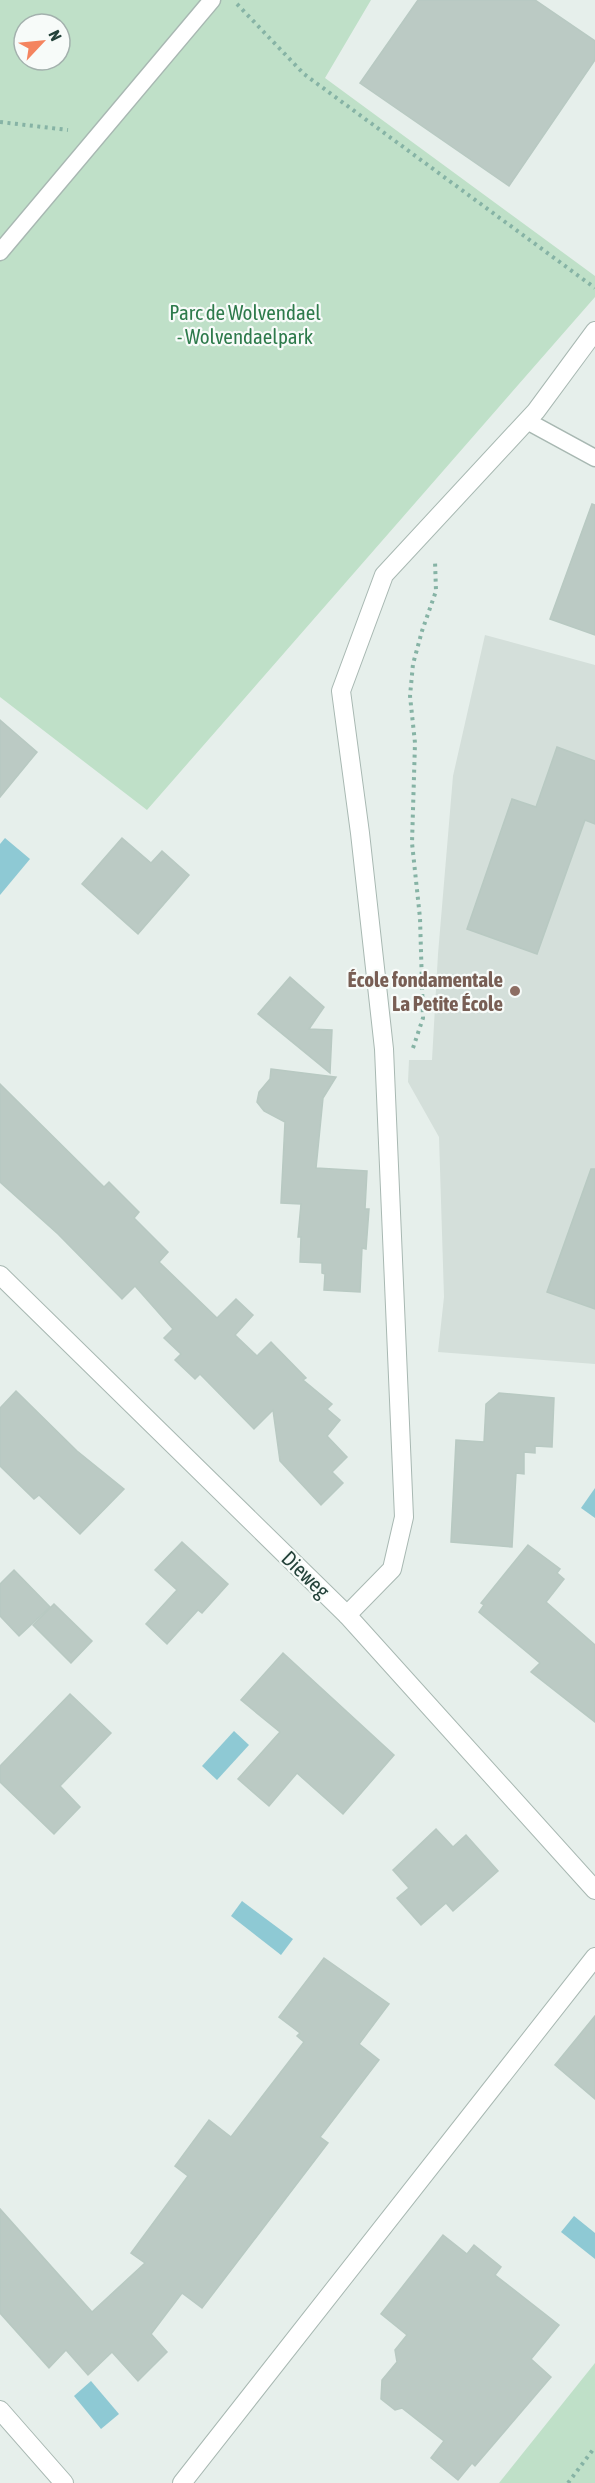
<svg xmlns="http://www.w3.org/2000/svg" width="595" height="2483" viewBox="0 0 595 2483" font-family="'Asap Condensed',sans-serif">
<rect width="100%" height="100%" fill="#e6efeb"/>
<!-- built -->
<path fill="#d4dfda" d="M485,635L595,665V1364L438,1352L444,1297L439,1137L408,1082L409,1060H432L438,954L453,776Z"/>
<!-- green -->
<g fill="#bfe0c8" fill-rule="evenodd">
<path d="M0,0H371L325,78L595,276V297L147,810L0,697ZM24,24H60V60H24Z"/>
<path d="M595,2363V2483H499Z"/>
</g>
<!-- water -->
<g fill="#8ec9d4">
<path d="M5,838L30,859L0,895V844Z"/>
<path d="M595,1488V1518L581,1508Z"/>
<path d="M234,1731L249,1745L217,1780L202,1766Z"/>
<path d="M242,1901L293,1939L281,1955L231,1916Z"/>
<path d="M574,2216L595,2233V2259L561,2232Z"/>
<path d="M91,2381L119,2414L101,2429L74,2396Z"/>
</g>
<!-- building -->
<g fill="#bbcac4" stroke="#b8c9c2" stroke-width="1.5">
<path d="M418,0H535L595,41V60L509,186L360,83Z"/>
<path d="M592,504L595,505V635L550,619Z"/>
<path d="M0,720L37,752L0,797Z"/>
<path d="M557,747L595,761V824L585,820L537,954L467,929L512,799L536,807Z"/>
<path d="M122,838L151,863L162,851L189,875L138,934L82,884Z"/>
<path d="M290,977L324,1007L309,1029L332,1030L330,1073L258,1014Z"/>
<path d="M271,1069L336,1077L323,1098L316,1168L367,1171L365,1209H369L366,1249L362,1248L360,1292L324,1290L325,1274L322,1273V1263L300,1262L301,1237H298L301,1204L281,1203L285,1122L264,1111L257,1102L259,1092L270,1079Z"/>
<path d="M0,1084L104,1187L109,1182L139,1212L134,1218L168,1252L159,1262L217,1318L236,1299L253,1315L235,1335L257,1356L271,1342L306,1378L303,1380L332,1404L327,1409L340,1420L327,1436L347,1457L332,1472L343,1483L321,1505L280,1461L273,1410L254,1429L200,1374L195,1379L175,1360L181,1354L164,1338L173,1329L135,1286L122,1299L58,1234L0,1182Z"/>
<path d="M591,1169H595V1309L547,1292Z"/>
<path d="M16,1391L77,1451L124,1489L80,1534L39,1495L34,1499L0,1466V1408Z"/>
<path d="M499,1393L554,1398L552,1447L535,1446V1453L524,1452V1474L516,1473L512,1547L451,1542L456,1440L484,1442L486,1404Z"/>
<path d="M182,1542L228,1584L202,1613L198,1610L167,1644L146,1624L177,1590L155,1570Z"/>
<path d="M528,1545L560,1569L557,1573L564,1579L546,1602L595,1645V1722L531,1672L540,1663L479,1612L484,1605L481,1603Z"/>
<path d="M14,1570L50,1607L19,1636L0,1616V1584Z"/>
<path d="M54,1604L92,1641L71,1663L33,1625Z"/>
<path d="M283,1653L394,1755L343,1814L297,1773L269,1806L238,1779L280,1732L241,1700Z"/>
<path d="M70,1694L111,1733L60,1786L80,1807L54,1834L0,1782V1766Z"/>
<path d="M436,1829L453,1847L466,1835L498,1871L453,1911L446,1903L421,1925L397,1898L409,1888L393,1870Z"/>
<path d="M324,1958L389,2004L359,2044L379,2060L320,2137L328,2143L202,2308L182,2293L151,2334L167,2352L138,2381L112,2352L88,2375L66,2350L49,2368L0,2313V2209L92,2312L145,2263L131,2253L188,2176L175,2166L209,2120L231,2137L304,2042L297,2036L300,2033L279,2017Z"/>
<path d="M595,2016V2099L555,2065Z"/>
<path d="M443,2235L467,2254L474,2245L501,2267L495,2275L559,2325L531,2359L551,2377L475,2466L472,2463L458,2480L431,2458L444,2441L402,2408L395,2410L381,2399L382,2380L397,2362L395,2350L407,2335L381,2314Z"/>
</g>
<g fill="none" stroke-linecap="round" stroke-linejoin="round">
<defs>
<g id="service">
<path d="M0,252L212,0"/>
<path d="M527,421L595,458"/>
</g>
<g id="minor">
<path d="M347,1615L392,1569L404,1517L384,1049L360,833L341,691L384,575L536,411L595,331"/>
<path d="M0,2410L64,2483"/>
<path d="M182,2483L595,1957"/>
</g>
<path id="tertiary" d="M0,1275L347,1615L595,1890"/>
</defs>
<!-- service casing -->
<use href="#service" stroke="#a8b8b2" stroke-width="19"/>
<!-- minor casing -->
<use href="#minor" stroke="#a8b8b2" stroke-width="20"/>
<!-- tertiary casing -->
<use href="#tertiary" stroke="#a8b8b2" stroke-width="20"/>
<!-- path -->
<g stroke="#86b3a5" stroke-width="4" stroke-dasharray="3 4.5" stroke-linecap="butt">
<path d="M237,4L304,74L595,288"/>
<path d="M0,122L68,130"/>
<path d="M413,1048L423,1018L420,918L412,843L415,743L410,696L413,664L422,631L436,591L435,561"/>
<path d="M568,2483L595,2447"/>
</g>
<!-- service -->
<use href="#service" stroke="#fff" stroke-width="16"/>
<!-- minor -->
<use href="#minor" stroke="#fff" stroke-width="18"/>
<!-- tertiary -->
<use href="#tertiary" stroke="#fff" stroke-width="18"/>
</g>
<!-- markers -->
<circle fill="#8d6e63" stroke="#f7fbf9" stroke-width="2" cx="515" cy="991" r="6"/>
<g text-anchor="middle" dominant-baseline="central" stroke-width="4.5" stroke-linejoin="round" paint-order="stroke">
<!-- park labels -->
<g font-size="21" fill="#2d7a4b" stroke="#f7fbf9">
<text x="245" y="312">Parc de Wolvendael<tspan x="245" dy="24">- Wolvendaelpark</tspan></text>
</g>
<!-- education labels -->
<g font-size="21" font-weight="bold" fill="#785e54" stroke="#f7fbf9" text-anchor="end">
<text x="503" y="979">École fondamentale<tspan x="503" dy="24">La Petite École</tspan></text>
</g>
<!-- street labels -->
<g font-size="21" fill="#24423a" stroke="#f7fbf9">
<text transform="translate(306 1574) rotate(44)">Dieweg</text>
</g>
</g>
<!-- north arrow -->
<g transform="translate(42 42) rotate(64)"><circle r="28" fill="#f7fbf9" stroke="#a3b1ad" stroke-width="1.5"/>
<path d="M0-4.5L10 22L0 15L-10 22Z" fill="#f4845f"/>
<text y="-9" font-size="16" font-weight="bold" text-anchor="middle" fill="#24423a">N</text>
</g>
</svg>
